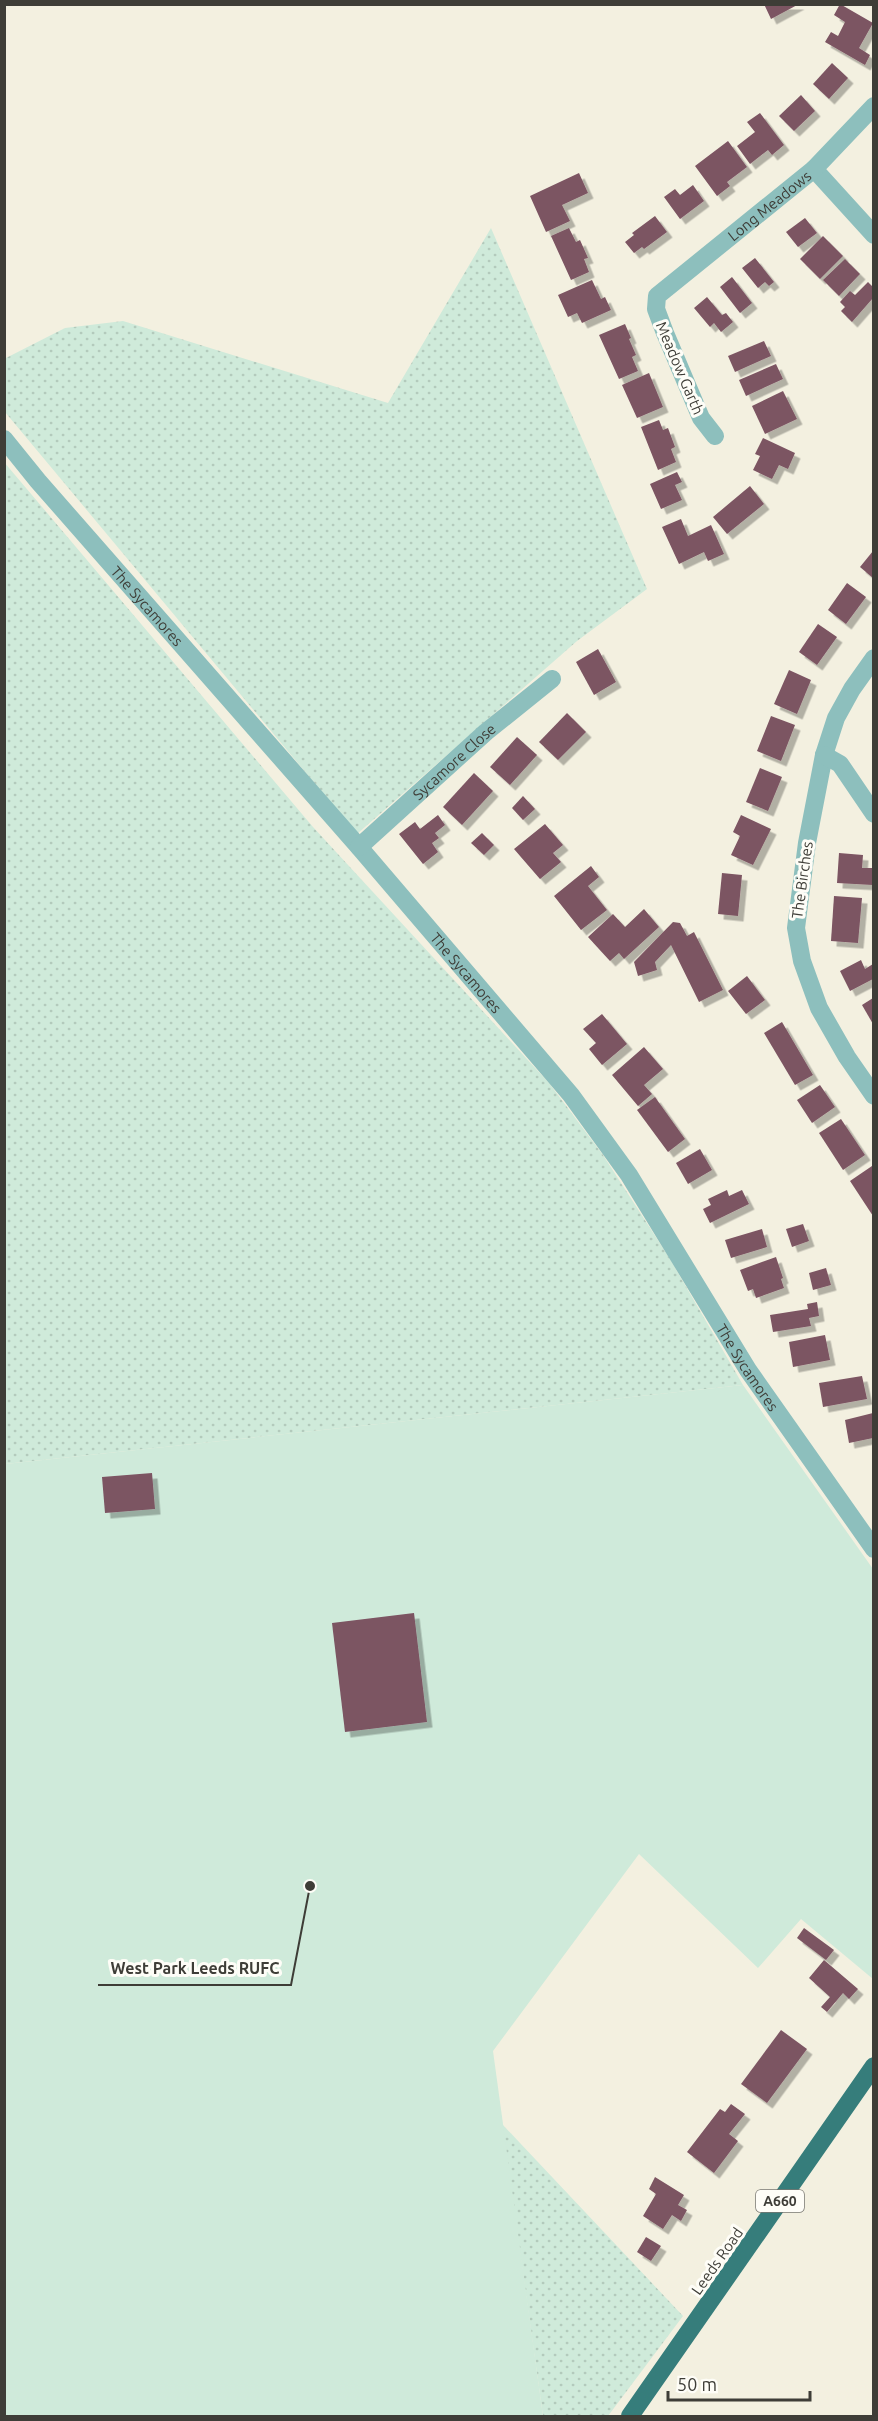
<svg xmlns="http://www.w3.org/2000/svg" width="878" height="2421" viewBox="0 0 878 2421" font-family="Ubuntu,sans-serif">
<defs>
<pattern id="grass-dots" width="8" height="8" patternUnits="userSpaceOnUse" patternTransform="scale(1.5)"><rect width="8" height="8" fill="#cfeada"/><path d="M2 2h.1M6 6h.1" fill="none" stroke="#b3cabc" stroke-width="1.8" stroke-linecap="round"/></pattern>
<filter id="shadow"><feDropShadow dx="5.5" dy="5.5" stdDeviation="0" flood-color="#0004"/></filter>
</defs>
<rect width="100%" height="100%" fill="#f3f0e0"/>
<!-- grass -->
<g fill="url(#grass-dots)">
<path d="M491,228L647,589L577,641L357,834L5,412L4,359L65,328L123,321L388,403Z"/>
<path d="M4,462L313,827L549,1083L603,1155L670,1259L743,1385L5,1464Z"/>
<path d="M502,2124L683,2316L608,2416H543Z"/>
</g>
<!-- park -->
<path fill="#cfeada" d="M743,1385L873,1569V1979L801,1919L758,1968L639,1854L493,2051L543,2416H5V1464Z"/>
<!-- building -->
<g fill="#7c5462" filter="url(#shadow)">
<path d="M764,4H799L771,19Z"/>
<path d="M840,4L873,23L859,48L870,55L865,65L825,42L831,32L838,36L845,22L834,15Z"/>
<path d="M832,63L848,78L829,99L813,84Z"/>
<path d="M801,95L815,111L794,131L779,116Z"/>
<path d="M760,113L784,145L772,155L768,150L750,164L737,146L755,132L747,122Z"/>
<path d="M728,141L747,167L727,182L730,186L717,196L695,166Z"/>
<path d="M579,173L588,193L562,205L570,221L546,232L530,196Z"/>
<path d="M693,185L704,201L680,219L664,197L675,189L680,195Z"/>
<path d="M655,216L667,232L644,249L642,247L634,253L625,242L634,235L632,233Z"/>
<path d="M805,218L817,233L798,247L786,232Z"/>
<path d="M569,228L576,242L580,240L588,258L584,259L589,272L571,280L551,236Z"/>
<path d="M823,236L843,256L820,279L800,259Z"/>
<path d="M755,258L774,282L769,286L765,282L758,288L742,268Z"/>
<path d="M845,259L860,274L839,296L823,280Z"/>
<path d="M732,277L752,303L740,313L720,287Z"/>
<path d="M592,280L601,299L605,297L611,310L582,323L577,313L568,317L558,295Z"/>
<path d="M868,282L873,287V298L852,322L841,311L845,307L840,302L850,291L855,295Z"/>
<path d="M707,297L722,315L726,313L733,322L721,332L714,323L710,327L694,308Z"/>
<path d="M625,324L631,338L629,339L636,355L632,357L638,371L619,379L599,335Z"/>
<path d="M764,341L771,356L735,372L728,356Z"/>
<path d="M776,364L783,379L746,396L739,380Z"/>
<path d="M649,373L663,407L637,418L622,385Z"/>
<path d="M783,391L797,419L765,434L752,406Z"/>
<path d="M659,420L663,430L668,428L675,447L671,449L676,462L658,470L641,427Z"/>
<path d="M763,438L795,453L788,469L779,465L772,479L753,470L760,456L755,454Z"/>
<path d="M677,472L682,482L675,485L682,500L661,509L650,484Z"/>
<path d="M750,486L764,504L727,534L713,517Z"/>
<path d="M681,519L688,536L711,525L724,554L708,561L704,552L679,564L662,527Z"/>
<path d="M873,551V578L860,567Z"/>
<path d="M847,583L866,597L846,624L828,610Z"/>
<path d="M818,624L837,637L817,665L799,652Z"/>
<path d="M598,649L616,682L594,695L576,662Z"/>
<path d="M789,670L811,680L797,714L774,704Z"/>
<path d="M567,713L586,732L558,760L539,742Z"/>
<path d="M771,716L795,725L781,761L757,751Z"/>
<path d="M517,737L537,755L510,785L490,767Z"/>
<path d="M760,768L782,777L768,811L746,802Z"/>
<path d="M474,773L493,791L462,825L443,807Z"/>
<path d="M523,796L535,809L523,820L512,808Z"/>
<path d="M438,815L445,825L435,833L439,838L432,843L438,852L423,864L399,834L415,822L420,829Z"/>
<path d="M741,815L771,829L753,865L731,855L740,836L733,832Z"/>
<path d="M545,824L563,845L553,853L561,862L540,879L514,849Z"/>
<path d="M482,833L494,845L484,855L471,843Z"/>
<path d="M839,853L863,855L862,868H873V885L837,883Z"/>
<path d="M591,866L599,877L588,886L607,910L581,930L554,896Z"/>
<path d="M722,873L742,875L738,916L718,914Z"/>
<path d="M834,896L862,898L858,943L831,941Z"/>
<path d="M644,909L659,927L624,959L619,953L610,961L588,937L613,914L625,927Z"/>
<path d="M673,922L680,923L687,936L694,932L723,990L699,1002L671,945L655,962L657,970L638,976L634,962Z"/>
<path d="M861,960L865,969L873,964V979L850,991L840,971Z"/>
<path d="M747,976L765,1000L746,1014L728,991Z"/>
<path d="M873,998V1024L862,1005Z"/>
<path d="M602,1014L627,1044L602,1065L589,1049L596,1043L583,1029Z"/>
<path d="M782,1022L813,1075L795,1085L764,1033Z"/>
<path d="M644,1047L663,1069L644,1085L652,1094L638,1106L612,1075Z"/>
<path d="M820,1085L835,1107L812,1123L797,1100Z"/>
<path d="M655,1097L685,1139L668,1152L637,1110Z"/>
<path d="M841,1119L865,1155L843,1170L819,1133Z"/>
<path d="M700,1149L712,1170L688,1184L676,1163Z"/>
<path d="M872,1166L873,1169V1216L850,1181Z"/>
<path d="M727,1190L729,1196L742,1190L749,1204L710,1223L703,1209L711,1205L708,1199Z"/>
<path d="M803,1224L809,1241L792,1247L786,1229Z"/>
<path d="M762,1229L767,1247L731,1258L725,1240Z"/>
<path d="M776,1257L783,1278L781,1279L784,1288L756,1298L753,1289L748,1291L740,1270Z"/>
<path d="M826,1268L831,1285L813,1290L809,1273Z"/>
<path d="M817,1302L819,1316L809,1318L811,1326L773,1332L770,1315L808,1309L807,1304Z"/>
<path d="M825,1335L830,1360L793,1367L789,1342Z"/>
<path d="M862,1376L867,1399L823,1407L819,1383Z"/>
<path d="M873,1413V1438L849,1443L845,1420Z"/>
<path d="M152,1473L155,1509L105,1513L102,1477Z"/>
<path d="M414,1613L427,1722L345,1732L332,1623Z"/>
<path d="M804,1928L834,1950L826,1960L797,1938Z"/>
<path d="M824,1960L858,1989L849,1999L843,1993L827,2012L821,2007L830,1997L809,1978Z"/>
<path d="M781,2030L807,2049L767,2103L741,2084Z"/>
<path d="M731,2104L745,2114L729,2134L738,2141L714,2173L687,2152L720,2109L725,2112Z"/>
<path d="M655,2177L684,2195L678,2205L687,2210L681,2221L672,2215L663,2229L643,2216L656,2194L649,2189Z"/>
<path d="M646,2237L661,2246L651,2261L637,2252Z"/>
</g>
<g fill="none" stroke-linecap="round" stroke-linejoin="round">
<!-- minor -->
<g stroke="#8dbfbd" stroke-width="18">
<path d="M814,169L874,235"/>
<path id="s1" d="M715,436L701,418L665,333L656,309L657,296L814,169L874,106"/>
<path id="s2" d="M4,439L38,481L359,847L571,1095L629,1175L748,1370L874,1549"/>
<path d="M874,658L852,689L836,718L824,755L807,843L796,928L802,961L819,1008L847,1057L874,1096"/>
<path d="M824,755L840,764L874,814"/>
<path id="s3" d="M359,847L486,732L552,679"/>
</g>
<!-- highway -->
<path stroke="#367d7b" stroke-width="18" d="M630,2416L874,2066"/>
</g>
<g text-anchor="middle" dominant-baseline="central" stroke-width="6" stroke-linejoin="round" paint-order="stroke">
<!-- shield labels -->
<rect fill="#fefdf7" stroke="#787771" stroke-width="1.5" x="756" y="2190" width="48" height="22" rx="4.5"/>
<g font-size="14" font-weight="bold" fill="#3e3d37">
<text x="780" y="2201">A660</text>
</g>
<!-- street labels -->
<g font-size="15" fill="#3e3d37" stroke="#fefdf7">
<text stroke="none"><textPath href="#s1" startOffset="298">Long Meadows</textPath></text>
<text transform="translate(680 368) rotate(67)">Meadow Garth</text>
<text stroke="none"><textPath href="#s2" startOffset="220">The Sycamores</textPath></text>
<text stroke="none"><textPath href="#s3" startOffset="128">Sycamore Close</textPath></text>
<text transform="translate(802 880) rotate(-82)">The Birches</text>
<text stroke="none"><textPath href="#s2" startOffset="706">The Sycamores</textPath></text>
<text stroke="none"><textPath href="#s2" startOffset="1192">The Sycamores</textPath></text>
<text transform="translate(717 2261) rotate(-55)">Leeds Road</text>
</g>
</g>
<!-- callouts -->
<path fill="none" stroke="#3e3d37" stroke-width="2" d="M310 1886L291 1985H98"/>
<circle fill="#3e3d37" stroke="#fefdf7" stroke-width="2" cx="310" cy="1886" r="6"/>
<g font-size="16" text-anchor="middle" font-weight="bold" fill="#3e3d37" stroke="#fefdf7" stroke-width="6" stroke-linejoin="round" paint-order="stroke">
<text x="195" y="1974">West Park Leeds RUFC</text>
</g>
<!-- border -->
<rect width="878" height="2421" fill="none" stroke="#3e3d37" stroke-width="12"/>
<!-- scale -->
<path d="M668 2391v9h142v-9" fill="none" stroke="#3e3d37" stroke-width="3"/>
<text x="677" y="2391" font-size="18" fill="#3e3d37" stroke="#fefdf7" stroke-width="4.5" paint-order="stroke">50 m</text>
</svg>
